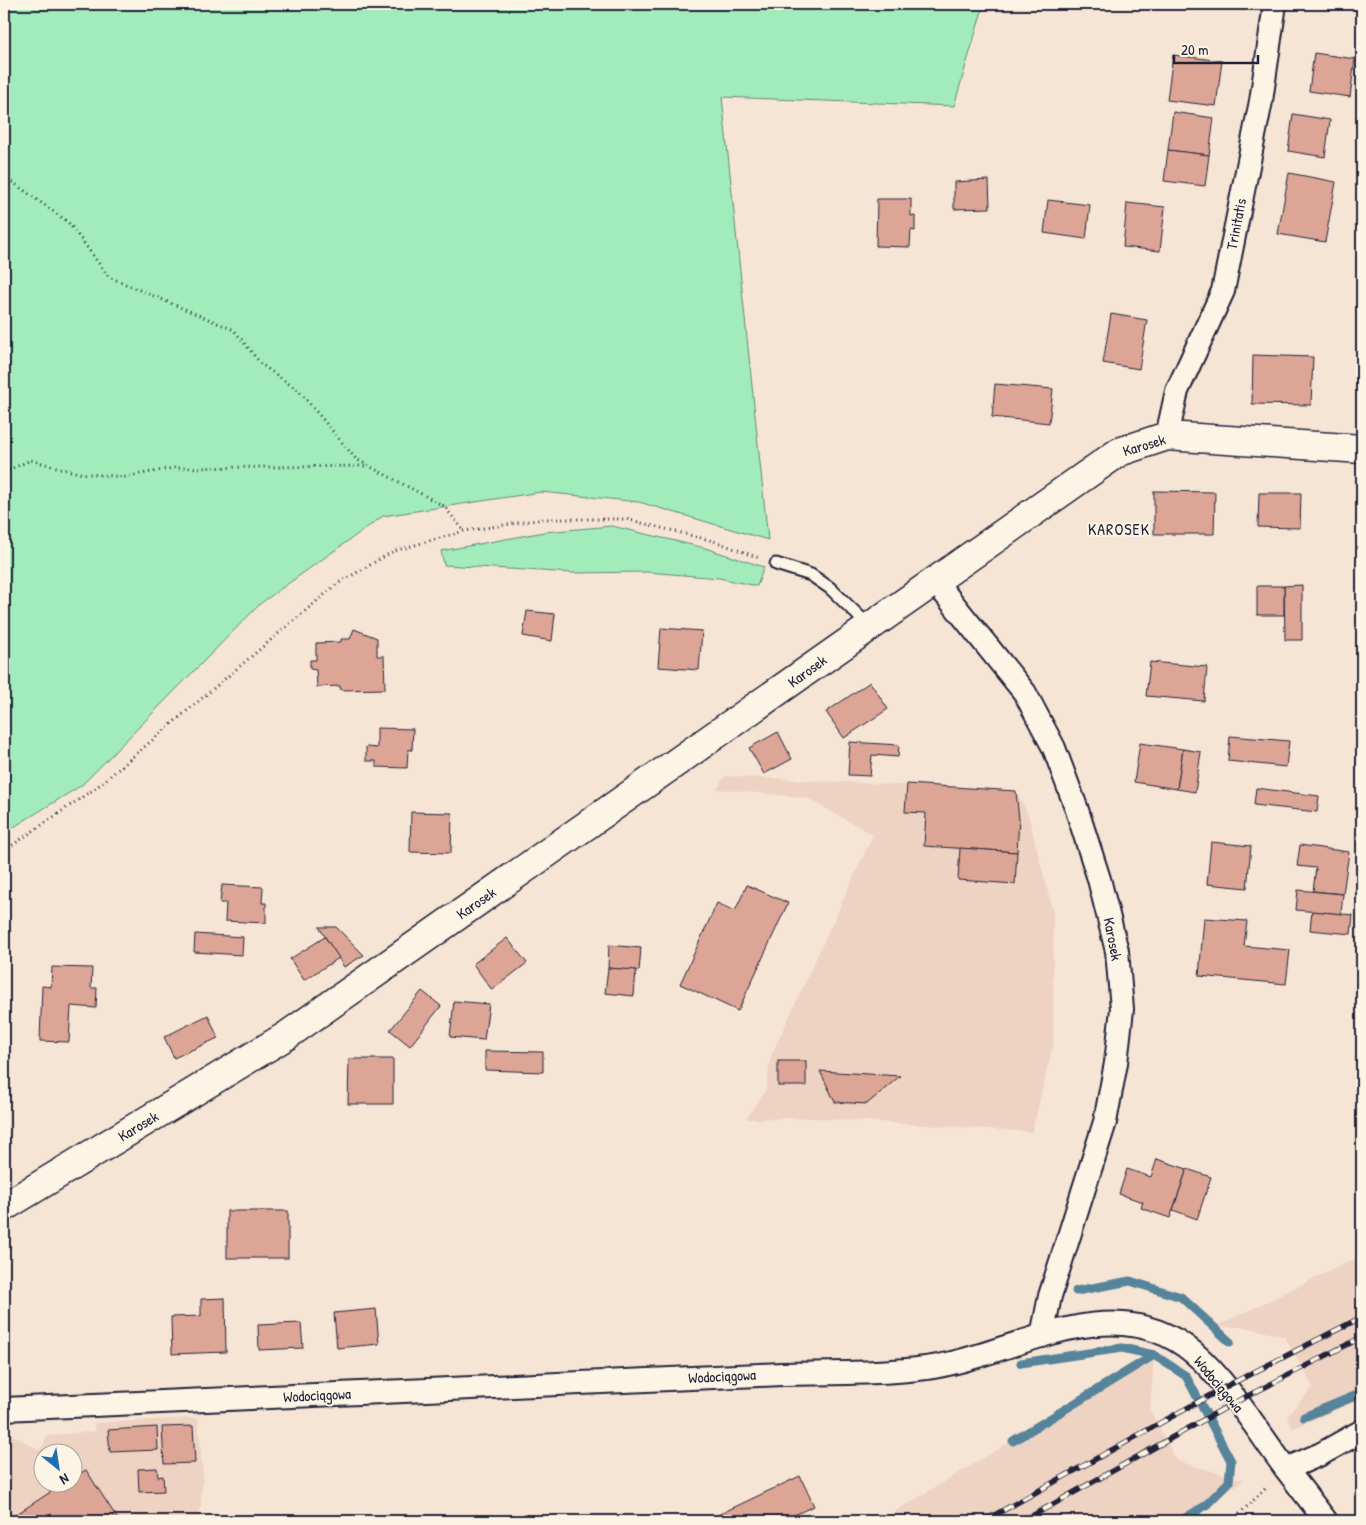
<svg xmlns="http://www.w3.org/2000/svg" width="1366" height="1525" viewBox="0 0 1366 1525" font-family="'Patrick Hand',sans-serif">
<rect width="100%" height="100%" fill="#f6e5d5"/>
<filter id="ink" filterUnits="userSpaceOnUse"><feTurbulence type="fractalNoise" baseFrequency=".02" numOctaves="2"/><feDisplacementMap in="SourceGraphic" scale="10" xChannelSelector="R" yChannelSelector="G"/><feConvolveMatrix kernelMatrix="1 2 1 2 8 2 1 2 1" color-interpolation-filters="sRGB"/></filter>
<g filter="url(#ink)">
<!-- built -->
<g fill="#eed2c2" fill-rule="evenodd">
<path d="M725,776L1016,791L1028,814L1053,912V1045L1032,1132L815,1118L746,1119L766,1090L771,1056L873,835L807,798L717,789Z"/>
<path d="M1362,1255V1399L1292,1429L1287,1416L1313,1387L1285,1337L1245,1327H1215Z"/>
<path d="M1154,1355L1150,1411L1177,1461L1244,1480L1186,1519L1183,1521H879Z"/>
<path d="M198,1418L203,1477L199,1521H4V1430L39,1450L45,1442L46,1436L95,1431L94,1423ZM42,1452H72V1482H42Z"/>
</g>
<!-- green -->
<g fill="#a2ecbb" stroke="#62877b">
<path d="M4,4H984L954,106L722,97L768,540L639,502L541,492L383,516L261,603L82,785L4,833Z"/>
<path d="M612,526L705,548L764,567L757,586L719,578L647,572L573,573L444,565L441,551L544,532Z"/>
</g>
<g fill="none" stroke-linecap="round" stroke-linejoin="round">
<!-- stream -->
<g stroke="#57849b" stroke-width="9">
<path d="M1076,1291L1130,1281L1181,1297L1230,1342"/>
<path d="M1021,1363L1122,1348L1154,1355L1186,1376L1231,1461L1229,1482L1205,1506L1180,1521"/>
<path d="M1304,1417L1362,1393"/>
<path d="M1013,1441L1154,1355"/>
</g>
</g>
<!-- building -->
<g fill="#dda595" stroke="#22223b">
<path d="M1314,53L1355,59L1350,97L1309,91Z"/>
<path d="M1173,55L1222,61L1216,106L1167,100Z"/>
<path d="M1173,112L1214,118L1209,155L1168,150Z"/>
<path d="M1293,114L1330,120L1325,157L1288,151Z"/>
<path d="M1168,150L1209,155L1205,186L1164,181Z"/>
<path d="M1289,173L1336,182L1325,242L1278,234Z"/>
<path d="M989,180L990,208L954,209V182Z"/>
<path d="M877,199H911V216H915V231L911,230L910,247L876,246Z"/>
<path d="M1048,200L1090,205L1086,239L1044,233Z"/>
<path d="M1127,203L1165,207L1160,251L1123,247Z"/>
<path d="M1111,314L1147,320L1139,369L1103,363Z"/>
<path d="M1253,355L1313,357L1311,405L1252,404Z"/>
<path d="M995,384L1053,389L1049,423L992,417Z"/>
<path d="M1154,491L1215,492L1214,534H1154Z"/>
<path d="M1259,493H1301L1300,528L1258,527Z"/>
<path d="M1302,585V640H1285L1284,586Z"/>
<rect x="1257" y="586" width="27" height="29"/>
<path d="M527,611L555,614L552,641L523,636Z"/>
<path d="M661,628L702,631L699,670L658,667Z"/>
<path d="M354,629L377,638V656H384L385,689L341,690L340,686L317,687L316,670L310,669V660H316V643L341,642V639H350Z"/>
<path d="M1150,662L1207,667L1204,701L1146,696Z"/>
<path d="M870,682L888,709L844,738L826,712Z"/>
<path d="M377,728L413,729L412,750H408L407,768L376,767V761H366V747L377,748Z"/>
<path d="M778,732L792,759L764,774L749,748Z"/>
<path d="M1230,736L1289,741L1286,767L1228,761Z"/>
<path d="M850,742L899,745L898,757L872,755L870,776L848,775Z"/>
<path d="M1140,743L1183,749L1177,789L1134,782Z"/>
<path d="M1183,749L1201,752L1195,792L1177,789Z"/>
<path d="M907,784L1016,791L1019,819L1017,852L924,846L926,813L905,812Z"/>
<path d="M1256,788L1319,796L1317,812L1254,805Z"/>
<path d="M411,812L452,813L451,853L410,852Z"/>
<path d="M1211,842L1251,846L1247,888L1207,884Z"/>
<path d="M1300,845L1349,852L1343,894L1313,891L1316,868L1297,866Z"/>
<path d="M960,848L1017,852L1015,884L958,880Z"/>
<path d="M222,885L263,887L262,903H266V923L225,921L226,903H220Z"/>
<path d="M747,885L788,903L738,1011L680,984L717,903L735,911Z"/>
<path d="M1298,890L1343,894L1341,914L1296,910Z"/>
<path d="M1312,911L1353,915L1351,934L1310,930Z"/>
<path d="M1204,918L1247,921L1244,946L1290,950L1286,984L1199,976Z"/>
<path d="M319,927H336L364,955L344,967Z"/>
<path d="M195,934L243,937L242,955L194,952Z"/>
<path d="M325,937L339,958L304,980L290,959Z"/>
<path d="M507,938L527,963L492,990L473,964Z"/>
<path d="M609,945L641,948L639,971L608,968Z"/>
<path d="M52,967L92,968L91,988H97L96,1008L71,1006L69,1042L40,1041L42,986L51,987Z"/>
<path d="M608,968L636,970L634,996L605,993Z"/>
<path d="M422,991L441,1006L410,1046L390,1030Z"/>
<path d="M454,1001L489,1004L484,1040L450,1037Z"/>
<path d="M208,1015L218,1038L174,1058L164,1037Z"/>
<path d="M485,1051L543,1052V1072L485,1070Z"/>
<path d="M349,1059H393V1104H348Z"/>
<rect x="778" y="1061" width="28" height="25"/>
<path d="M820,1071L900,1076L867,1104L835,1102Z"/>
<path d="M1157,1159L1187,1169L1170,1218L1141,1208L1143,1202L1119,1194L1127,1169L1151,1177Z"/>
<path d="M1187,1169L1211,1177L1197,1219L1173,1210Z"/>
<rect x="227" y="1211" width="61" height="47"/>
<path d="M225,1298L226,1352L172,1354L171,1317L201,1316V1299Z"/>
<path d="M376,1309L379,1344L337,1348L334,1313Z"/>
<path d="M301,1323L303,1348L259,1350L258,1325Z"/>
<path d="M193,1426L195,1463L164,1464L162,1427Z"/>
<path d="M157,1427L158,1450L110,1452L108,1430Z"/>
<path d="M157,1468L158,1477L163,1476L164,1491L139,1492L138,1469Z"/>
<path d="M86,1470L119,1521H6L66,1482H72V1478Z"/>
<path d="M800,1476L814,1506L781,1521H705Z"/>
</g>
<g fill="none" stroke-linecap="round" stroke-linejoin="round">
<defs>
<path id="service" d="M776,564L811,575L830,588L869,626"/>
<g id="minor">
<path d="M1167,436L1177,391L1223,291L1261,101L1275,4"/>
<path d="M934,580L1025,693L1054,748L1076,807L1099,879L1117,951L1122,1009L1116,1063L1105,1122L1050,1296L1042,1336"/>
<path d="M4,1409L782,1374C830,1373 879,1374 926,1368C1015,1356 1112,1284 1194,1353C1228,1382 1259,1433 1286,1469L1321,1454L1362,1431"/>
<path d="M1286,1469L1326,1521"/>
</g>
<path id="tertiary" d="M4,1207L286,1036L1119,452L1167,436L1362,449"/>
</defs>
<!-- service casing -->
<use href="#service" stroke="#22223b" stroke-width="15"/>
<!-- minor casing -->
<use href="#minor" stroke="#22223b" stroke-width="26"/>
<!-- tertiary casing -->
<use href="#tertiary" stroke="#22223b" stroke-width="31"/>
<!-- path -->
<g stroke="#22223b" stroke-width="3" stroke-dasharray="1 4" stroke-linecap="butt">
<path d="M4,176L68,222L109,277L234,330L261,364L299,391L356,459L444,506L464,531"/>
<path d="M4,472L31,460L78,473L125,477L173,468L368,466"/>
<path d="M4,851L97,787L337,584L394,551L464,531L544,519H626L717,542L759,558"/>
<path d="M1232,1521L1267,1487"/>
</g>
<!-- service -->
<use href="#service" stroke="#fcf5e5" stroke-width="11"/>
<!-- minor -->
<use href="#minor" stroke="#fcf5e5" stroke-width="22"/>
<!-- tertiary -->
<use href="#tertiary" stroke="#fcf5e5" stroke-width="28"/>
<defs>
<g id="rail">
<path d="M984,1521L1225,1387L1362,1317"/>
<path d="M1023,1521L1232,1404L1362,1337"/>
</g>
</defs>
<!-- rail casing -->
<use href="#rail" stroke="#22223b" stroke-width="5.5"/>
<!-- rail -->
<use href="#rail" stroke="#fcf5e5" stroke-width="4" stroke-dasharray="11" stroke-linecap="butt"/>
</g>
</g>
<g text-anchor="middle" dominant-baseline="central" stroke-width="4" stroke-linejoin="round" paint-order="stroke">
<!-- street labels -->
<g font-size="15" fill="#22223b" stroke="#fcf5e5">
<text transform="translate(1236 224) rotate(-79)">Trinitatis</text>
<text transform="translate(1144 445) rotate(-17)">Karosek</text>
<text transform="translate(807 671) rotate(-36)">Karosek</text>
<text transform="translate(476 903) rotate(-35)">Karosek</text>
<text transform="translate(1113 939) rotate(79)">Karosek</text>
<text transform="translate(138 1126) rotate(-31)">Karosek</text>
<text transform="translate(722 1376) rotate(-3)">Wodociągowa</text>
<text transform="translate(1219 1384) rotate(50)">Wodociągowa</text>
<text transform="translate(317 1395) rotate(-3)">Wodociągowa</text>
</g>
<!-- neighbourhood labels -->
<g font-size="16" letter-spacing="1" fill="#22223b" stroke="#fcf5e5">
<text x="1119" y="529">KAROSEK</text>
</g>
</g>
<!-- margin -->
<rect width="1366" height="1525" fill="none" stroke="#fcf5e5" stroke-width="20"/>
<rect x="10" y="10" width="1346" height="1505" fill="none" stroke="#22223b" stroke-width="2" filter="url(#ink)"/>
<!-- north arrow -->
<g transform="translate(58 1468) rotate(150)"><circle r="24" fill="#fcf5e5" stroke="#a5a1a1"/>
<path d="M0-4L9 19L0 12L-9 19Z" fill="#1f6fb2"/>
<text y="-8" font-size="14" font-weight="bold" text-anchor="middle" fill="#22223b">N</text>
</g>
<!-- scale -->
<path d="M1174 55v8h84v-8" fill="none" stroke="#22223b" stroke-width="2.5"/>
<text x="1181" y="55" font-size="15" fill="#22223b" stroke="#fcf5e5" stroke-width="4" paint-order="stroke">20 m</text>
</svg>
